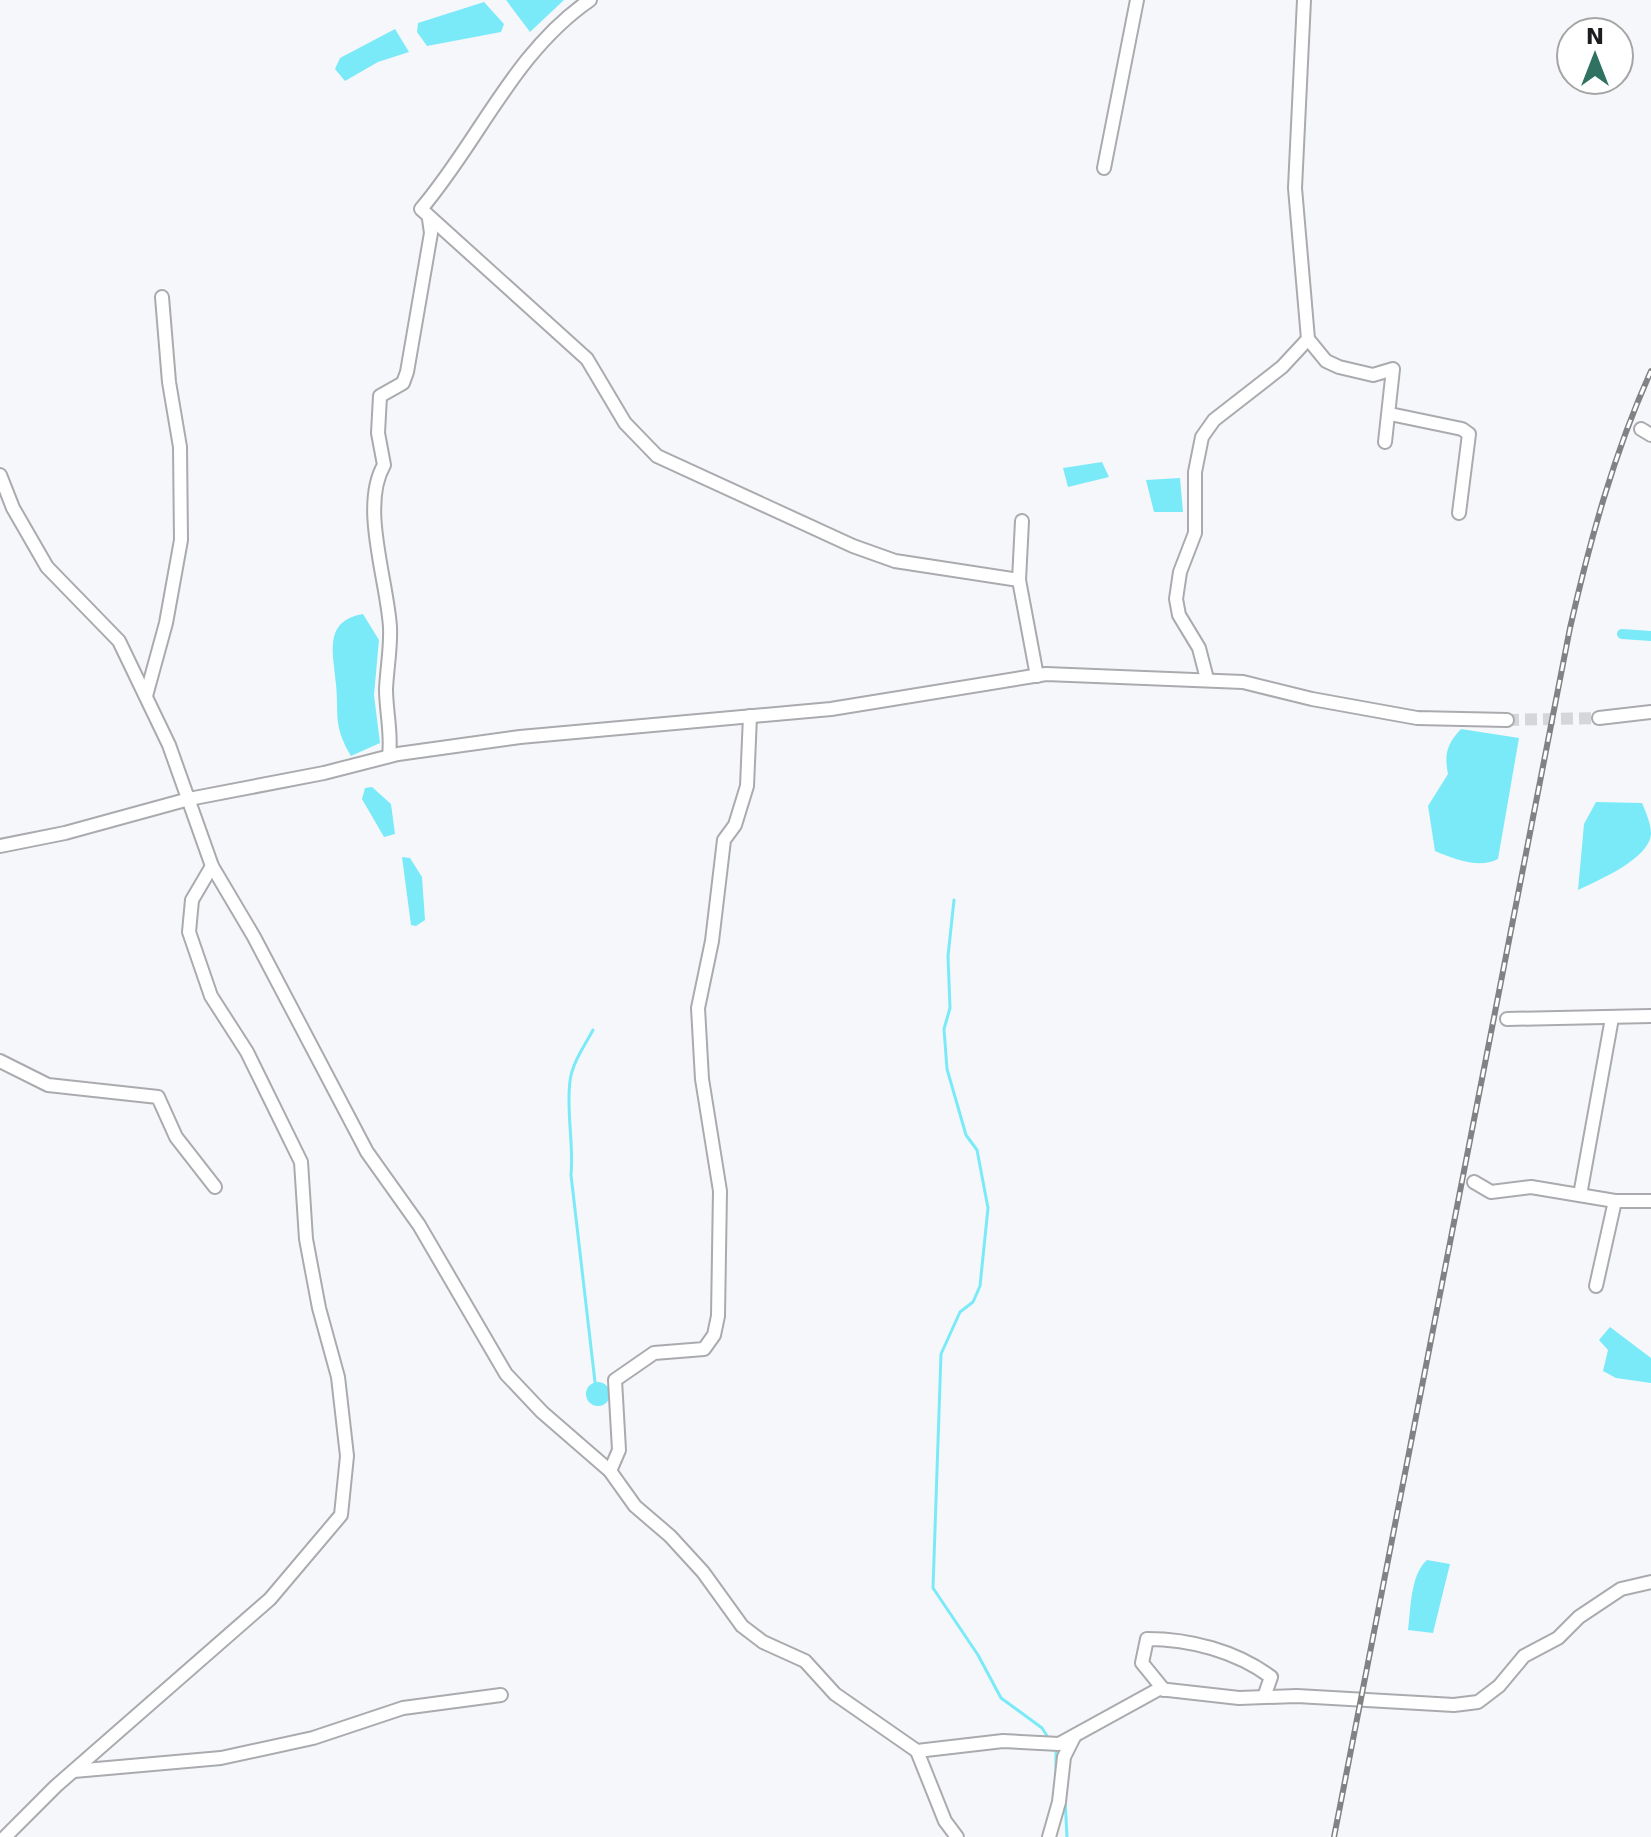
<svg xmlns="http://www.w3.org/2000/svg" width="1651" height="1837" viewBox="0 0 1651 1837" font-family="'DejaVu Sans',sans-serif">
<rect width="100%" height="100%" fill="#f6f7fb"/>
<!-- water -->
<g fill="#7beaf8">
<path d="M506,0H564L530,32Z"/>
<path d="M484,2L504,24L501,32L427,46L417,32L418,23Z"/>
<path d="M395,29L409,52L378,62L345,81L335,69L340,58Z"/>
<path d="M1102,462L1109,477L1068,487L1063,468Z"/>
<path d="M1180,478L1183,512H1154L1146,480Z"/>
<path d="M363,614L379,640L374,695L380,743L351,756C333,725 339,718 336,684C334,655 322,621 363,614Z"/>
<path d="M1461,729L1519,738L1498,859C1479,869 1454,859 1435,851L1428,806L1448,774C1444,754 1447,744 1461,729Z"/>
<path d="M372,787L391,804L395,834L384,837L362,799L365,788Z"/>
<path d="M1596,802L1642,803C1646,812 1651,824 1651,834C1649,859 1599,880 1578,890L1584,824Z"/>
<path d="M402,857L410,858L422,877L425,920L416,926L411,925Z"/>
<path d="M1610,1327L1651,1358V1383L1616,1378L1603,1371L1608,1350L1599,1340Z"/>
<circle cx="598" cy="1394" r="12"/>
<path d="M1427,1560L1450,1564L1433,1633L1408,1630C1411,1609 1410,1575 1427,1560Z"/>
</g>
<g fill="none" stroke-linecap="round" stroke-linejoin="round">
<!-- stream -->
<g stroke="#7beaf8" stroke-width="3">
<path d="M954,900L948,956L950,1008L944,1029L947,1069L966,1135L977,1150L988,1208L980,1286L973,1302L960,1312L941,1354L933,1588L978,1655L1001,1698L1042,1728L1049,1739"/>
<path d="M593,1030C585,1045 572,1063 570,1081C566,1112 574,1144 571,1175L595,1382"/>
<path d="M1056,1748V1777"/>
<path d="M1065,1798L1067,1837"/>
</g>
<!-- canal -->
<path stroke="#7beaf8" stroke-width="10" d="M1622,634L1651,636"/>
<!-- minor-tunnel -->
<path stroke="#d5d6da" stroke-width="12" stroke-dasharray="12 6" stroke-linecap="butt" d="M1507,720L1599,718"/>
<defs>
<g id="minor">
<path d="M590,0C514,52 479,141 421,209L587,359L625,423L657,456L853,546L895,561L1019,580"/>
<path d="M1304,0L1295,188L1308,339L1326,361L1339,367L1373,375L1393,369L1385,442"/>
<path d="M1104,168L1137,0"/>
<path d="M1390,414L1462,429L1469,434L1459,513"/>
<path d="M1641,429L1651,435"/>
<path d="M0,475L13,508L47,567L119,641L169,745L212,866L254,937L367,1152L419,1225L506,1374L542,1412L610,1471L635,1506L670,1536L703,1572L742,1626L763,1642L805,1661L835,1694L917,1751L1003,1741L1059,1744L1159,1689L1239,1698L1297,1696L1454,1705L1478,1702L1499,1686L1524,1656L1558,1638L1579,1617L1621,1589L1651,1582"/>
<path d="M1022,521L1019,580L1037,676"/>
<path d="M1207,679L1199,648L1179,615L1176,599L1180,572L1195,533V472L1202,437L1214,420L1282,367L1308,339"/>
<path d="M146,696L166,623L181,540L180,447L169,382L162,297"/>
<path d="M1599,718L1651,712"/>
<path d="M389,756C392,734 386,711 386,689C387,668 391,648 390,627C387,579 360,506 384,465L378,433L380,396L403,383L407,372L431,233L429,219"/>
<path d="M0,846L65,833L189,799L324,773L398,754L520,737L831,709L1046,674L1243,682L1312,699L1417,718L1507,720"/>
<path d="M1507,1019L1651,1016"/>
<path d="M0,1061L48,1085L158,1097L176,1137L215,1187"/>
<path d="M1474,1182L1491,1192L1531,1187L1615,1201H1651"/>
<path d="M1580,1195L1612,1018"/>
<path d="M1596,1286L1615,1201"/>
<path d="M610,1471L619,1450L615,1380L654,1353L704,1349L714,1335L718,1316L720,1191L702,1079L698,1008L712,941L724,840L735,825L747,786L750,716"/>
<path d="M1164,1690L1142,1663L1147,1639C1190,1639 1236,1651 1271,1677L1264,1697"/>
<path d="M917,1751L945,1821L957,1837"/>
<path d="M74,1771L221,1758L313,1738L403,1708L501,1695"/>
<path d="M5,1837L56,1786L270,1599L341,1515L347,1456L338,1377L319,1308L306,1239L301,1162L247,1052L211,996L189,932L192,900L212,866"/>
<path d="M1049,1837L1059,1802L1064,1757L1074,1737"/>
</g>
</defs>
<!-- minor casing -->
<use href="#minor" stroke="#aaabae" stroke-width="16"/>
<!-- minor -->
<use href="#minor" stroke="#fff" stroke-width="12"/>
<defs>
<path id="rail" d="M1334,1837L1570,628C1590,540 1614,453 1651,371"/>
</defs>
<!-- rail casing -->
<use href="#rail" stroke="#828285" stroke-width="6"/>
<!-- rail -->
<use href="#rail" stroke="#fff" stroke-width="3" stroke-dasharray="9" stroke-linecap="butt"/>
</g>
<!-- north arrow -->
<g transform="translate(1595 56)"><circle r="38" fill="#ffffff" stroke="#a5a5a5" stroke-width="2"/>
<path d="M0-6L14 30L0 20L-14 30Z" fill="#2f7262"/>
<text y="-12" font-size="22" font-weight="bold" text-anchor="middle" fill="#1d1d1f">N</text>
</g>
</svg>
